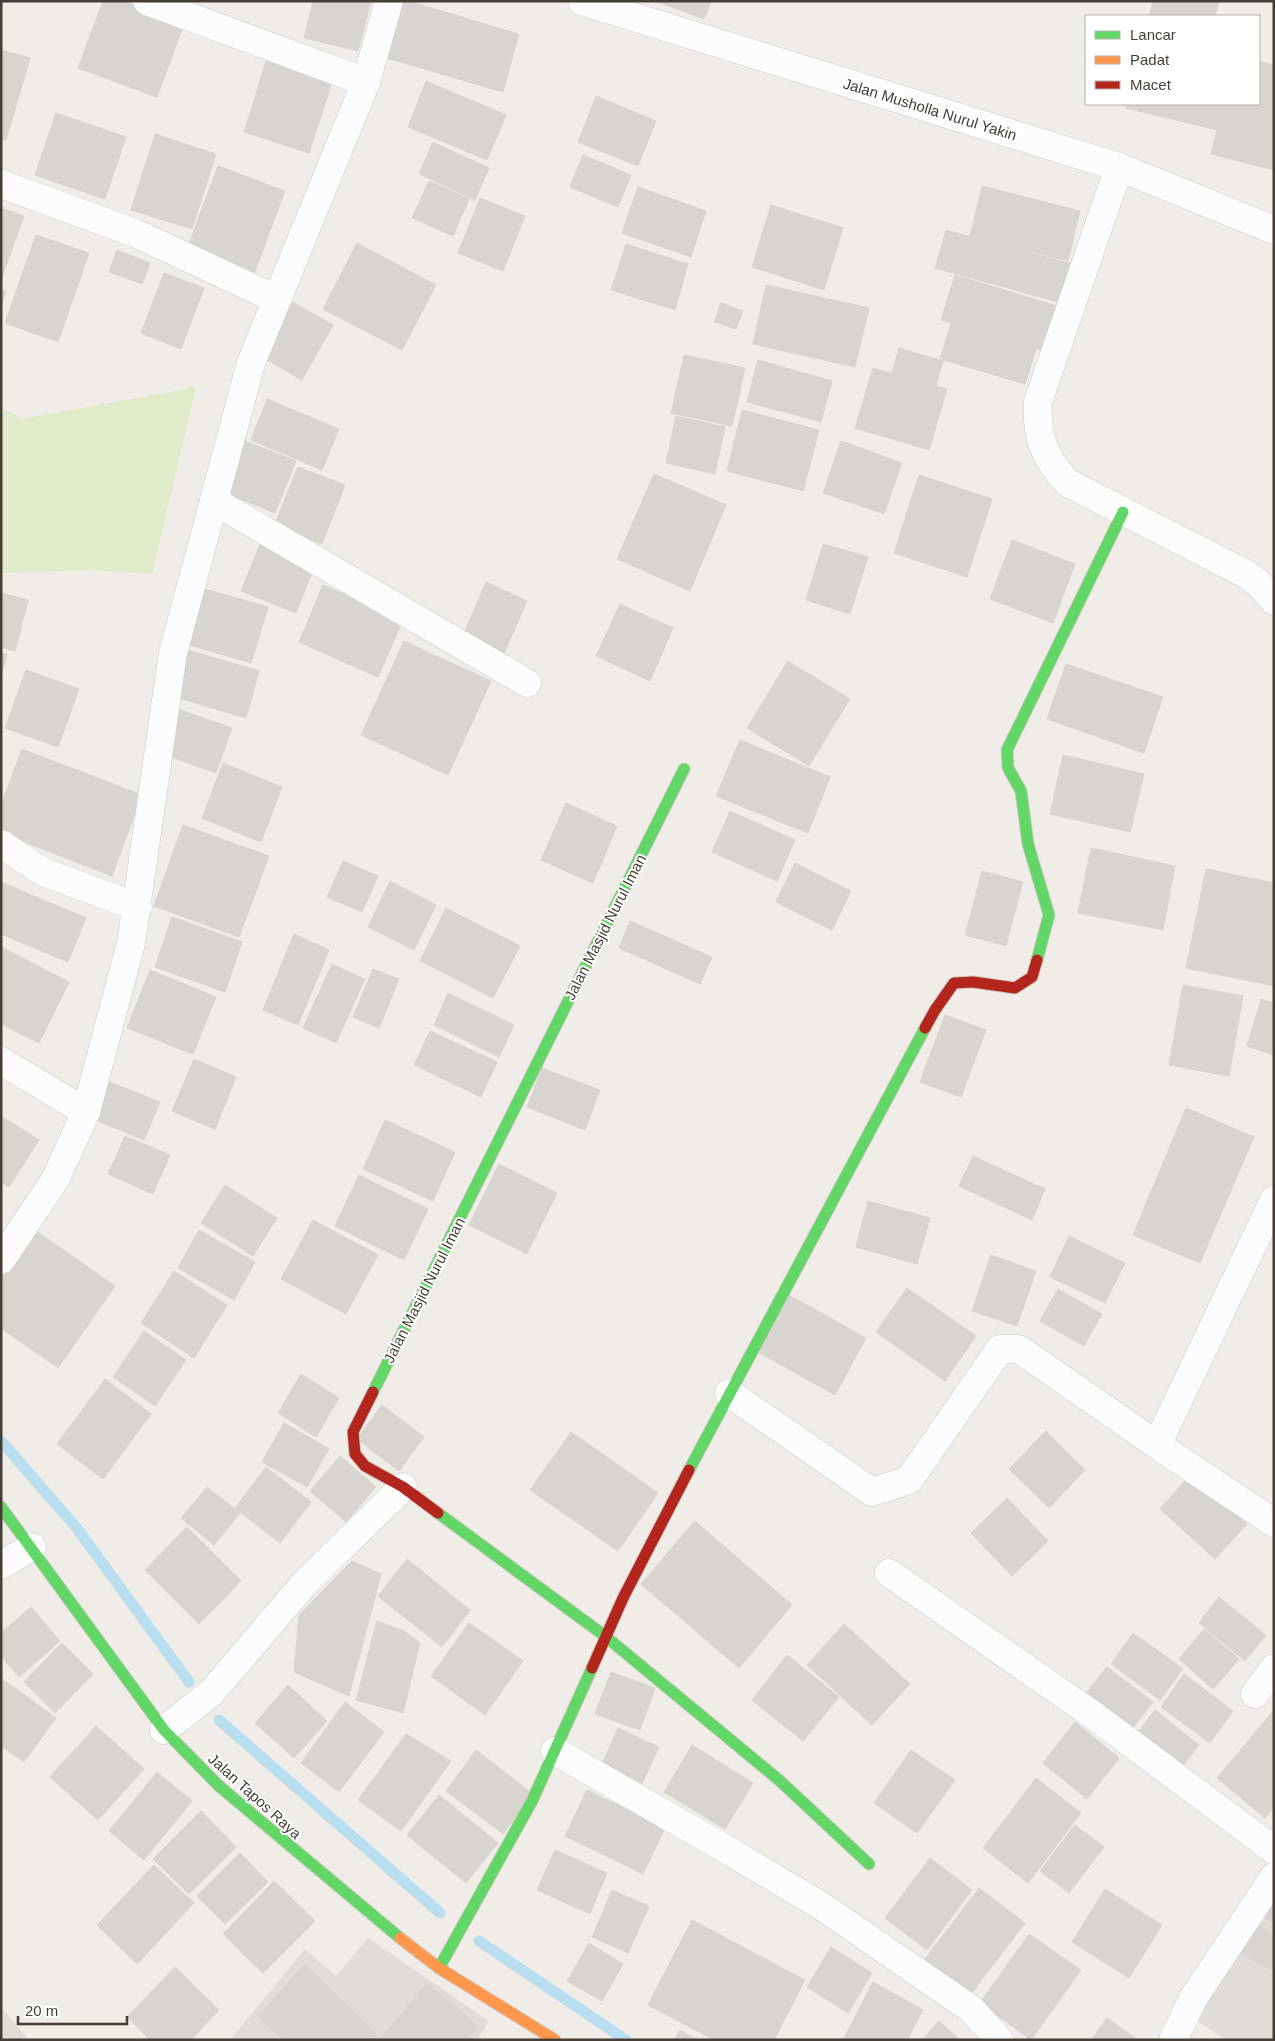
<svg xmlns="http://www.w3.org/2000/svg" width="1275" height="2041" viewBox="0 0 1275 2041" font-family="Arial,sans-serif">
<rect width="100%" height="100%" fill="#f0ede9"/>
<!-- industrial -->
<g fill="#e0dcd7">
<path d="M1274,1880V2040H1226L1185,2013Z"/>
<path d="M368,1938L489,2021L477,2040H230L305,1949L336,1976Z"/>
<path d="M1,2007L29,2040H1Z"/>
</g>
<!-- green -->
<path fill="#e0ebc9" d="M196,387L152,574L93,570L1,573V407L22,419Z"/>
<g fill="none" stroke-linecap="round" stroke-linejoin="round">
<!-- stream -->
<g stroke="#b9deef" stroke-width="11">
<path d="M1,1441L76,1527L189,1682"/>
<path d="M219,1720L440,1913"/>
<path d="M479,1941L626,2040"/>
</g>
</g>
<!-- building -->
<g fill="#d8d4d0" stroke="#d8d4cf">
<path d="M103,1H123L184,24L157,97L78,68Z"/>
<path d="M313,1H371L358,51L304,38Z"/>
<path d="M402,1H408L519,34L503,92L386,58Z"/>
<path d="M655,1H711L704,19Z"/>
<path d="M1153,1H1219L1215,16H1149Z"/>
<path d="M1,50L30,58L6,140L1,139Z"/>
<path d="M268,55L334,76L309,153L244,132Z"/>
<path d="M1259,61L1274,65V170L1211,154L1217,130L1126,108L1127,104H1259Z"/>
<path d="M426,81L506,115L487,160L408,127Z"/>
<path d="M596,96L656,121L638,166L578,142Z"/>
<path d="M56,113L126,137L105,199L35,175Z"/>
<path d="M155,134L216,154L192,229L131,210Z"/>
<path d="M433,142L489,168L475,200L419,174Z"/>
<path d="M583,155L631,175L618,207L570,187Z"/>
<path d="M218,166L285,191L254,274L187,249Z"/>
<path d="M429,181L469,199L453,236L412,218Z"/>
<path d="M982,186L1080,211L1068,261L970,236Z"/>
<path d="M638,187L706,211L691,257L622,233Z"/>
<path d="M480,198L525,216L503,271L458,253Z"/>
<path d="M771,205L843,228L824,290L752,267Z"/>
<path d="M1,208L24,216L1,280Z"/>
<path d="M946,230L1076,265L1065,304L935,268Z"/>
<path d="M36,235L89,253L58,342L5,323Z"/>
<path d="M357,243L436,285L402,350L323,309Z"/>
<path d="M626,244L688,264L675,310L611,290Z"/>
<path d="M117,250L150,263L142,284L109,272Z"/>
<path d="M164,273L204,288L181,349L141,333Z"/>
<path d="M955,275L1067,309L1054,354L941,320Z"/>
<path d="M766,285L869,308L855,367L753,344Z"/>
<path d="M1,290L6,291L1,306Z"/>
<path d="M293,302L333,325L302,380L262,357Z"/>
<path d="M721,303L743,311L736,329L714,322Z"/>
<path d="M951,323L1036,349L1025,384L940,359Z"/>
<path d="M899,348L943,361L936,386L947,389L929,450L855,428L873,368L892,373Z"/>
<path d="M684,355L745,368L732,426L671,413Z"/>
<path d="M758,360L832,381L821,422L747,402Z"/>
<path d="M267,399L339,429L322,470L251,440Z"/>
<path d="M742,410L819,430L803,491L727,471Z"/>
<path d="M676,416L725,427L715,474L666,463Z"/>
<path d="M243,440L296,461L275,513L223,492Z"/>
<path d="M841,441L902,463L884,514L823,493Z"/>
<path d="M298,467L345,485L322,544L274,526Z"/>
<path d="M654,474L726,505L690,591L617,559Z"/>
<path d="M919,475L992,499L967,577L894,553Z"/>
<path d="M1012,540L1075,564L1053,623L990,599Z"/>
<path d="M261,542L315,565L296,613L241,591Z"/>
<path d="M823,544L868,557L850,614L806,600Z"/>
<path d="M486,582L527,601L502,658L461,640Z"/>
<path d="M323,585L403,620L378,677L299,642Z"/>
<path d="M205,589L268,607L251,663L189,645Z"/>
<path d="M1,593L28,600L15,651L1,647Z"/>
<path d="M620,604L673,628L650,681L596,656Z"/>
<path d="M404,641L491,681L448,775L361,735Z"/>
<path d="M188,650L259,671L246,718L175,697Z"/>
<path d="M1,653L7,654L1,677Z"/>
<path d="M788,661L850,699L809,766L747,728Z"/>
<path d="M1066,664L1163,697L1144,753L1047,719Z"/>
<path d="M26,670L79,689L58,747L5,728Z"/>
<path d="M178,709L232,728L216,773L163,754Z"/>
<path d="M740,740L830,777L808,833L716,796Z"/>
<path d="M22,749L142,795L112,876L1,833V805Z"/>
<path d="M1063,755L1144,774L1130,832L1050,814Z"/>
<path d="M223,763L282,787L261,842L202,818Z"/>
<path d="M566,803L617,826L593,883L541,860Z"/>
<path d="M730,811L795,840L777,881L712,852Z"/>
<path d="M183,825L269,856L239,937L154,906Z"/>
<path d="M1091,848L1175,866L1163,930L1078,913Z"/>
<path d="M343,861L378,876L362,912L327,897Z"/>
<path d="M795,863L851,891L832,930L776,902Z"/>
<path d="M1206,869L1274,883V986L1186,968Z"/>
<path d="M982,871L1023,882L1006,946L965,935Z"/>
<path d="M390,881L436,905L414,950L368,927Z"/>
<path d="M1,882L86,918L68,962L1,934Z"/>
<path d="M446,908L520,946L493,998L420,961Z"/>
<path d="M172,917L242,942L225,992L155,967Z"/>
<path d="M630,921L712,957L700,984L619,948Z"/>
<path d="M294,934L329,950L298,1025L263,1010Z"/>
<path d="M1,947L69,982L39,1043L1,1024Z"/>
<path d="M332,964L365,979L336,1043L303,1028Z"/>
<path d="M373,969L399,979L379,1028L353,1017Z"/>
<path d="M150,970L216,997L193,1054L127,1028Z"/>
<path d="M1183,985L1243,996L1229,1076L1169,1065Z"/>
<path d="M448,993L514,1025L499,1057L434,1025Z"/>
<path d="M1261,999L1274,1003V1055L1247,1046Z"/>
<path d="M945,1015L986,1030L961,1097L920,1082Z"/>
<path d="M430,1031L497,1062L481,1097L414,1065Z"/>
<path d="M194,1059L236,1077L215,1129L172,1111Z"/>
<path d="M542,1068L600,1090L585,1130L527,1107Z"/>
<path d="M102,1079L160,1102L144,1140L88,1117Z"/>
<path d="M1186,1108L1254,1137L1200,1263L1133,1235Z"/>
<path d="M1,1116L39,1140L9,1187L1,1182Z"/>
<path d="M385,1120L455,1152L433,1201L363,1169Z"/>
<path d="M125,1136L170,1155L153,1194L108,1174Z"/>
<path d="M973,1156L1045,1189L1032,1220L959,1186Z"/>
<path d="M499,1164L557,1193L527,1254L469,1225Z"/>
<path d="M359,1175L428,1209L404,1260L335,1226Z"/>
<path d="M225,1185L277,1218L253,1256L201,1223Z"/>
<path d="M868,1201L930,1218L917,1264L856,1247Z"/>
<path d="M313,1220L378,1255L346,1314L281,1279Z"/>
<path d="M35,1230L115,1286L58,1368L1,1328V1279Z"/>
<path d="M199,1230L255,1262L234,1300L178,1268Z"/>
<path d="M1069,1236L1125,1263L1105,1303L1050,1277Z"/>
<path d="M991,1255L1036,1271L1017,1326L972,1311Z"/>
<path d="M174,1271L227,1305L194,1358L141,1323Z"/>
<path d="M907,1288L976,1336L945,1381L876,1332Z"/>
<path d="M1058,1289L1102,1314L1084,1346L1040,1321Z"/>
<path d="M789,1295L866,1338L835,1395L758,1352Z"/>
<path d="M144,1331L186,1360L155,1406L113,1377Z"/>
<path d="M301,1374L339,1398L316,1437L278,1413Z"/>
<path d="M105,1379L151,1414L103,1479L57,1444Z"/>
<path d="M382,1405L424,1437L399,1471L357,1439Z"/>
<path d="M284,1423L329,1449L307,1487L262,1462Z"/>
<path d="M1046,1431L1085,1470L1049,1508L1009,1469Z"/>
<path d="M571,1432L658,1493L618,1551L530,1490Z"/>
<path d="M340,1456L376,1487L346,1522L310,1491Z"/>
<path d="M266,1467L311,1502L280,1543L235,1508Z"/>
<path d="M1191,1474L1247,1524L1215,1559L1160,1509Z"/>
<path d="M207,1487L240,1513L214,1545L181,1518Z"/>
<path d="M1007,1498L1048,1541L1012,1576L971,1533Z"/>
<path d="M695,1521L792,1605L739,1668L641,1584Z"/>
<path d="M187,1527L241,1581L199,1624L145,1570Z"/>
<path d="M407,1559L470,1610L442,1647L378,1596Z"/>
<path d="M352,1561L381,1574L349,1696L294,1672L299,1615Z"/>
<path d="M1219,1597L1266,1635L1245,1661L1199,1623Z"/>
<path d="M31,1607L60,1641L19,1677L1,1656V1633Z"/>
<path d="M377,1621L404,1631L420,1643L403,1713L356,1700Z"/>
<path d="M469,1623L523,1661L485,1715L431,1676Z"/>
<path d="M844,1624L910,1684L872,1725L807,1665Z"/>
<path d="M1204,1629L1239,1659L1213,1689L1179,1659Z"/>
<path d="M1133,1633L1183,1669L1160,1700L1111,1664Z"/>
<path d="M62,1643L93,1674L55,1713L24,1682Z"/>
<path d="M787,1655L839,1697L803,1741L752,1700Z"/>
<path d="M1107,1667L1153,1702L1128,1734L1082,1699Z"/>
<path d="M611,1672L655,1688L640,1730L595,1714Z"/>
<path d="M1184,1674L1233,1711L1210,1743L1161,1707Z"/>
<path d="M1,1678L56,1718L24,1762L1,1746Z"/>
<path d="M288,1685L327,1721L294,1758L255,1723Z"/>
<path d="M345,1702L384,1732L339,1792L301,1763Z"/>
<path d="M1155,1710L1199,1745L1177,1773L1133,1739Z"/>
<path d="M1274,1710V1807L1265,1818L1217,1778Z"/>
<path d="M1075,1722L1119,1758L1087,1799L1043,1763Z"/>
<path d="M96,1726L144,1769L98,1820L50,1777Z"/>
<path d="M618,1728L659,1747L640,1788L600,1769Z"/>
<path d="M406,1734L451,1761L401,1831L358,1800Z"/>
<path d="M692,1745L753,1783L725,1829L664,1792Z"/>
<path d="M476,1750L533,1794L503,1834L446,1791Z"/>
<path d="M911,1750L955,1780L917,1833L874,1803Z"/>
<path d="M157,1772L192,1801L144,1860L109,1831Z"/>
<path d="M1036,1778L1081,1813L1028,1883L983,1848Z"/>
<path d="M587,1790L665,1828L643,1874L565,1836Z"/>
<path d="M439,1795L498,1843L466,1883L407,1835Z"/>
<path d="M201,1811L236,1847L189,1894L153,1859Z"/>
<path d="M1075,1825L1104,1847L1069,1893L1040,1871Z"/>
<path d="M555,1850L607,1873L590,1914L537,1890Z"/>
<path d="M240,1853L268,1882L225,1924L197,1896Z"/>
<path d="M930,1858L972,1890L927,1950L885,1918Z"/>
<path d="M154,1865L194,1903L137,1964L97,1925Z"/>
<path d="M274,1881L315,1921L263,1973L223,1934Z"/>
<path d="M979,1888L1025,1923L971,1994L925,1959Z"/>
<path d="M1105,1889L1162,1925L1129,1978L1072,1942Z"/>
<path d="M612,1890L649,1906L628,1953L592,1937Z"/>
<path d="M1274,1894V1924L1260,1914Z"/>
<path d="M692,1920L805,1980L774,2040H714L648,2005Z"/>
<path d="M1252,1922L1274,1935V1965L1271,1970L1235,1950Z"/>
<path d="M1029,1934L1081,1970L1031,2040L980,2003Z"/>
<path d="M589,1943L623,1964L602,2001L567,1981Z"/>
<path d="M831,1947L872,1973L848,2013L807,1987Z"/>
<path d="M305,1964L377,2035L373,2040H284L258,2017Z"/>
<path d="M175,1967L219,2010L191,2040H150L127,2017Z"/>
<path d="M873,1982L923,2010L907,2040H843Z"/>
<path d="M427,1983L478,2026L467,2040H380Z"/>
<path d="M1107,2018L1138,2040H1091Z"/>
<path d="M939,2021L960,2040H922Z"/>
<path d="M680,2030L698,2040H675Z"/>
</g>
<g fill="none" stroke-linecap="round" stroke-linejoin="round">
<defs>
<g id="street">
<path d="M147,1L366,82"/>
<path d="M582,1L1119,167L1274,230"/>
<path d="M1119,167L1038,402C1036,436 1044,458 1068,483L1248,575L1258,583L1274,601"/>
<path d="M1,184L135,233L276,299"/>
<path d="M214,501L527,683"/>
<path d="M1,844L43,872L138,907"/>
<path d="M1,1061L86,1112"/>
<path d="M1274,1200L1157,1445L1274,1523"/>
<path d="M1,1260L55,1180L86,1112L131,943L173,653L251,363L366,82L389,1"/>
<path d="M729,1393L872,1492L909,1480L1000,1349H1019L1157,1445"/>
<path d="M1,1565L32,1547"/>
<path d="M889,1573L1093,1715L1274,1850"/>
<path d="M1255,1694L1274,1668"/>
<path d="M164,1730L211,1693L304,1584L403,1487"/>
<path d="M555,1751L717,1844L820,1905L971,2009L999,2040"/>
<path d="M1173,2040L1194,1997L1274,1877"/>
</g>
<g id="fast">
<path d="M1037,960L1049,915L1028,844L1021,791L1008,768L1007,750L1123,512"/>
<path d="M373,1392L684,769"/>
<path d="M689,1470L925,1028"/>
<path d="M1,1507L164,1730L219,1786L400,1938"/>
<path d="M438,1513L605,1636L779,1780L869,1864"/>
<path d="M439,1968L532,1801L592,1668"/>
</g>
<path id="slow" d="M400,1938L439,1968L555,2040"/>
<g id="jam">
<path d="M925,1028L935,1010L954,983L973,982L1015,988L1032,977L1037,960"/>
<path d="M373,1392L353,1432L355,1454L365,1466L403,1487L438,1513"/>
<path d="M592,1668L623,1598L689,1470"/>
</g>
</defs>
<!-- street casing -->
<use href="#street" stroke="#cdc9c5" stroke-width="29"/>
<!-- fast casing -->
<use href="#fast" stroke="#d0cac0" stroke-width="13"/>
<!-- slow casing -->
<use href="#slow" stroke="#d0cac0" stroke-width="13"/>
<!-- jam casing -->
<use href="#jam" stroke="#d0cac0" stroke-width="13"/>
<!-- street -->
<use href="#street" stroke="#fdfcfc" stroke-width="28"/>
<!-- fast -->
<use href="#fast" stroke="#63d668" stroke-width="11"/>
<!-- slow -->
<use href="#slow" stroke="#ff974d" stroke-width="11"/>
<!-- jam -->
<use href="#jam" stroke="#b3261e" stroke-width="11"/>
</g>
<g text-anchor="middle" dominant-baseline="central" stroke-width="4" stroke-linejoin="round" paint-order="stroke">
<!-- street labels -->
<g font-size="15" fill="#463e35" stroke="#fff">
<text transform="translate(930 109) rotate(17)">Jalan Musholla Nurul Yakin</text>
<text transform="translate(605 927) rotate(-63)">Jalan Masjid Nurul Iman</text>
<text transform="translate(424 1290) rotate(-63)">Jalan Masjid Nurul Iman</text>
<text transform="translate(255 1796) rotate(42)">Jalan Tapos Raya</text>
</g>
</g>
<!-- border -->
<rect width="1275" height="2041" fill="none" stroke="#463e35" stroke-width="5"/>
<!-- legend -->
<rect x="1085" y="15" width="175" height="90" fill="#ffffff" stroke="#b5b2ae"/>
<rect x="1095" y="31" width="25" height="8" fill="#63d668" stroke="#b5b2ae"/>
<text x="1130" y="40" font-size="15" fill="#463e35">Lancar</text>
<rect x="1095" y="56" width="25" height="8" fill="#ff974d" stroke="#b5b2ae"/>
<text x="1130" y="65" font-size="15" fill="#463e35">Padat</text>
<rect x="1095" y="81" width="25" height="8" fill="#b3261e" stroke="#b5b2ae"/>
<text x="1130" y="90" font-size="15" fill="#463e35">Macet</text>
<!-- scale -->
<path d="M18 2016v8h109v-8" fill="none" stroke="#463e35" stroke-width="2.5"/>
<text x="25" y="2016" font-size="15" fill="#463e35" stroke="#ffffff" stroke-width="4" paint-order="stroke">20 m</text>
</svg>
